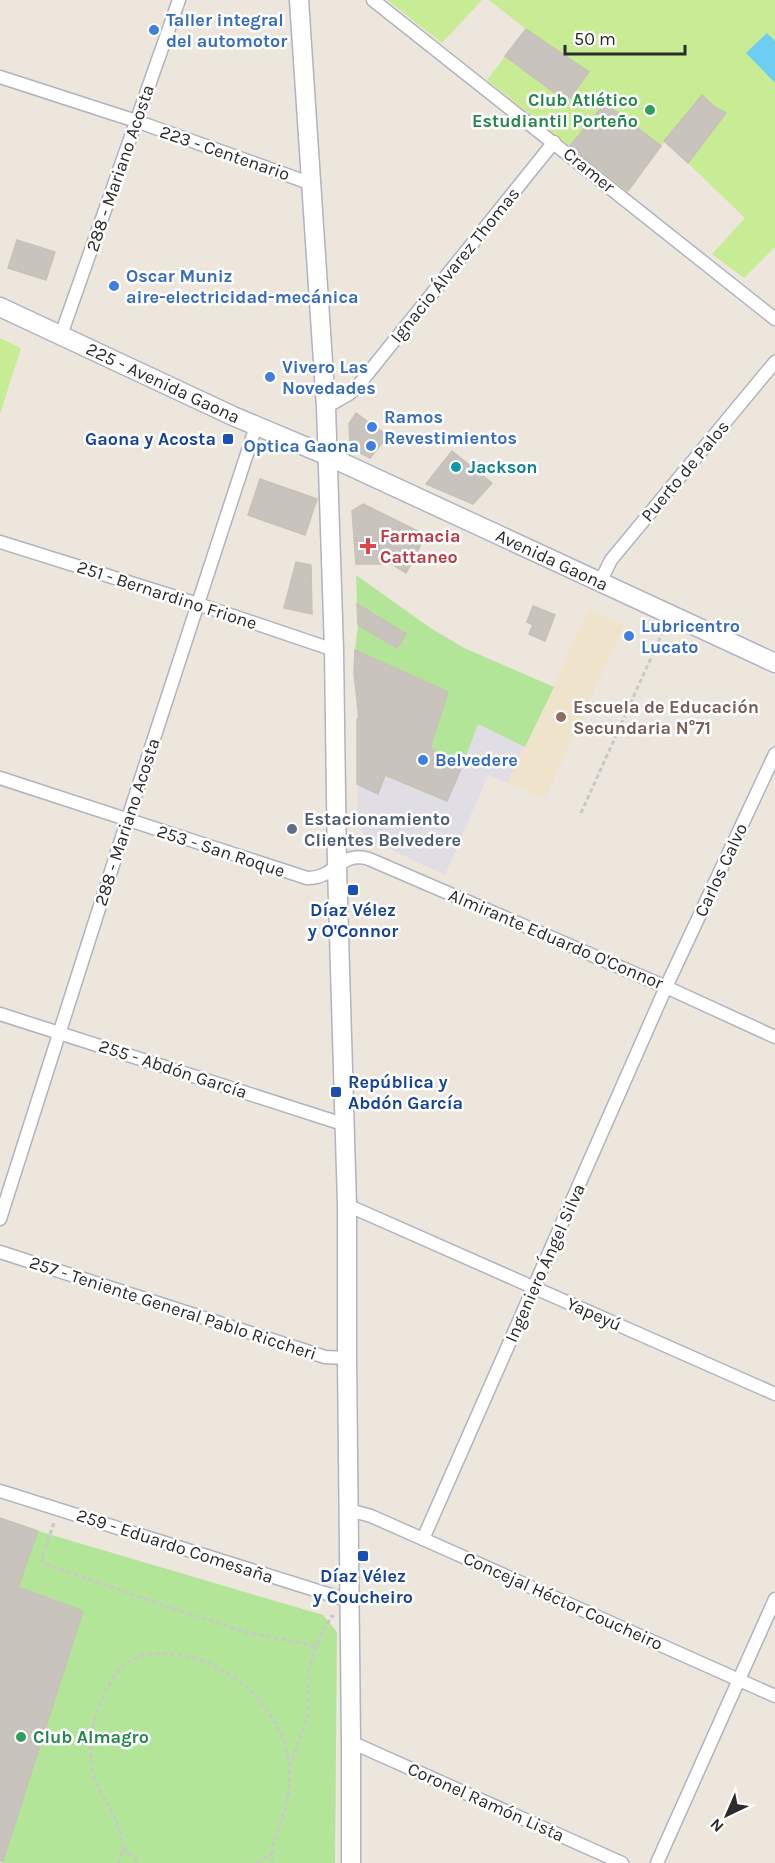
<svg xmlns="http://www.w3.org/2000/svg" width="775" height="1863" viewBox="0 0 775 1863" font-family="Karla,sans-serif">
<rect width="100%" height="100%" fill="#ede6dd"/>
<!-- industrial -->
<path fill="#e0dde5" d="M357,694L463,764L477,723L525,747L507,783L488,775L445,875L365,837L358,825Z"/>
<!-- education -->
<path fill="#efe3cc" d="M589,609L624,625L545,799L507,783Z"/>
<!-- green -->
<g fill="#b2e598">
<path d="M356,575L429,627L464,648L554,687L525,747L478,724L463,764L428,747L448,692L355,650L358,625L396,648L406,634L357,604Z"/>
<path d="M38,1531L323,1615L337,1632L335,1863H2L83,1611L18,1587Z"/>
</g>
<!-- pitch -->
<g fill="#c7ec94">
<path d="M387,0H482L442,43Z"/>
<path d="M489,0H775V247L744,278L712,254L745,218L665,141L627,192L487,80L526,29Z"/>
<path d="M0,338L21,348L0,414Z"/>
</g>
<!-- water -->
<path fill="#6ecef1" d="M767,33L775,41V83L746,53Z"/>
<!-- building -->
<g fill="#c8c3bc" stroke="#c8c2b6" stroke-width="1.5">
<path d="M526,29L589,72L567,102L505,56Z"/>
<path d="M702,95L715,107L726,113L688,163L664,141Z"/>
<path d="M605,103L661,146L628,191L570,146Z"/>
<path d="M17,240L55,252L46,280L8,268Z"/>
<path d="M356,413L388,436L370,458L356,451L350,442L349,424Z"/>
<path d="M452,451L492,483L473,504L426,484Z"/>
<path d="M260,479L317,499L305,535L248,515Z"/>
<path d="M363,504L426,535L406,573L392,564H356L352,511Z"/>
<path d="M296,562L311,565L312,614L284,608Z"/>
<path d="M357,604L406,634L397,648L358,625Z"/>
<path d="M533,606L555,615L545,641L529,634L533,625L527,622Z"/>
<path d="M355,650L448,692L430,748L463,764L447,801L385,775L378,794L357,784V719H359L354,672Z"/>
<path d="M0,1518L38,1531L18,1587L83,1611L3,1861H0Z"/>
</g>
<g fill="none" stroke-linecap="round" stroke-linejoin="round">
<defs>
<g id="minor">
<path d="M373,0L775,319"/>
<path d="M0,77L136,121L312,184"/>
<path d="M61,335L179,0"/>
<path d="M326,407L349,394L357,387L554,142"/>
<path d="M0,542L198,604L334,650"/>
<path d="M600,582L611,560L775,362"/>
<path d="M0,778L307,878C335,879 340,850 369,859L666,987L775,1037"/>
<path d="M0,1014L346,1125"/>
<path d="M347,1205L775,1394"/>
<path d="M0,1219L127,821L256,426"/>
<path d="M0,1252L325,1357L347,1358"/>
<path d="M0,1491L350,1601"/>
<path d="M349,1510L371,1516L423,1539L775,1696"/>
<path d="M423,1539L666,987L775,754"/>
<path d="M351,1742L622,1863"/>
<path d="M657,1863L775,1599"/>
</g>
<g id="secondary">
<path d="M299,0L326,407L334,650L337,867L347,1205V1358L351,1742V1863"/>
<path d="M0,307L233,416L328,456L775,663"/>
</g>
</defs>
<!-- minor casing -->
<use href="#minor" stroke="#b1b3bf" stroke-width="15"/>
<!-- secondary casing -->
<use href="#secondary" stroke="#b1b3bf" stroke-width="21"/>
<!-- path -->
<g stroke="#c8c8c8" stroke-width="3" stroke-dasharray="4.5 3" stroke-linecap="butt">
<path d="M581,813L664,629"/>
<path d="M54,1523L42,1557L43,1563L48,1565L174,1609L246,1632L316,1646"/>
<path d="M290,1767L308,1715L309,1668L319,1638L332,1616L334,1617"/>
<path d="M123,1848L139,1863"/>
<path d="M118,1863C133,1834 104,1805 95,1779C86,1754 91,1721 102,1699C108,1686 116,1669 128,1662C141,1653 158,1653 172,1654C224,1658 274,1701 287,1752C291,1769 290,1788 286,1806C281,1825 270,1843 272,1863"/>
<path d="M256,1863L271,1854"/>
</g>
<!-- minor -->
<use href="#minor" stroke="#fff" stroke-width="12"/>
<!-- secondary -->
<use href="#secondary" stroke="#fff" stroke-width="18"/>
</g>
<!-- markers -->
<g fill="#3f7fe0" stroke="#fff" stroke-width="2">
<circle cx="154" cy="30" r="6"/>
<circle cx="114" cy="286" r="6"/>
<circle cx="270" cy="377" r="6"/>
<circle cx="372" cy="427" r="6"/>
<circle cx="371" cy="446" r="6"/>
<circle cx="629" cy="636" r="6"/>
<circle cx="423" cy="760" r="6"/>
</g>
<g fill="#2e9e5b" stroke="#fff" stroke-width="2">
<circle cx="650" cy="110" r="6"/>
<circle cx="21" cy="1737" r="6"/>
</g>
<g fill="#1a4fb4" stroke="#fff" stroke-width="2">
<rect x="222" y="433" width="12" height="12" rx="3"/>
<rect x="347" y="884" width="12" height="12" rx="3"/>
<rect x="330" y="1086" width="12" height="12" rx="3"/>
<rect x="357" y="1550" width="12" height="12" rx="3"/>
</g>
<circle fill="#0f9aa8" stroke="#fff" stroke-width="2" cx="456" cy="467" r="6"/>
<path fill="#e0444e" stroke="#fff" stroke-width="2" d="M365 537h6v6h6v6h-6v6h-6v-6h-6v-6h6z"/>
<circle fill="#8d6e63" stroke="#fff" stroke-width="2" cx="561" cy="717" r="6"/>
<circle fill="#5c6f8a" stroke="#fff" stroke-width="2" cx="292" cy="829" r="6"/>
<g text-anchor="middle" dominant-baseline="central" stroke-width="5" stroke-linejoin="round" paint-order="stroke">
<!-- shop labels -->
<g font-size="18" font-weight="bold" fill="#366cbe" stroke="#fff" text-anchor="start">
<text x="166" y="20">Taller integral<tspan x="166" dy="21">del automotor</tspan></text>
<text x="126" y="276">Oscar Muniz<tspan x="126" dy="21">aire-electricidad-mecánica</tspan></text>
<text x="282" y="367">Vivero Las<tspan x="282" dy="21">Novedades</tspan></text>
<text x="384" y="417">Ramos<tspan x="384" dy="21">Revestimientos</tspan></text>
<text x="359" y="446" text-anchor="end">Optica Gaona</text>
<text x="641" y="626">Lubricentro<tspan x="641" dy="21">Lucato</tspan></text>
<text x="435" y="760">Belvedere</text>
</g>
<!-- leisure labels -->
<g font-size="18" font-weight="bold" fill="#27864d" stroke="#fff" text-anchor="end">
<text x="638" y="100">Club Atlético<tspan x="638" dy="21">Estudiantil Porteño</tspan></text>
<text x="33" y="1737" text-anchor="start">Club Almagro</text>
</g>
<!-- street labels -->
<g font-size="18" fill="#2b2b2b" stroke="#fff">
<text transform="translate(225 153) rotate(19)">223 - Centenario</text>
<text transform="translate(120 168) rotate(-71)">288 - Mariano Acosta</text>
<text transform="translate(589 170) rotate(39)">Cramer</text>
<text transform="translate(455 265) rotate(-51)">Ignacio Álvarez Thomas</text>
<text transform="translate(163 383) rotate(25)">225 - Avenida Gaona</text>
<text transform="translate(685 471) rotate(-50)">Puerto de Palos</text>
<text transform="translate(552 560) rotate(25)">Avenida Gaona</text>
<text transform="translate(167 595) rotate(18)">251 - Bernardino Frione</text>
<text transform="translate(127 822) rotate(-72)">288 - Mariano Acosta</text>
<text transform="translate(221 851) rotate(18)">253 - San Roque</text>
<text transform="translate(721 870) rotate(-65)">Carlos Calvo</text>
<text transform="translate(556 939) rotate(23)">Almirante Eduardo O'Connor</text>
<text transform="translate(173 1069) rotate(18)">255 - Abdón García</text>
<text transform="translate(545 1263) rotate(-66)">Ingeniero Ángel Silva</text>
<text transform="translate(173 1308) rotate(18)">257 - Teniente General Pablo Riccheri</text>
<text transform="translate(594 1314) rotate(24)">Yapeyú</text>
<text transform="translate(175 1546) rotate(18)">259 - Eduardo Comesaña</text>
<text transform="translate(563 1601) rotate(24)">Concejal Héctor Coucheiro</text>
<text transform="translate(486 1802) rotate(24)">Coronel Ramón Lista</text>
</g>
<!-- transit labels -->
<g font-size="18" font-weight="bold" fill="#164399" stroke="#fff">
<text x="216" y="439" text-anchor="end">Gaona y Acosta</text>
<text x="353" y="910">Díaz Vélez<tspan x="353" dy="21">y O'Connor</tspan></text>
<text x="348" y="1082" text-anchor="start">República y<tspan x="348" dy="21">Abdón García</tspan></text>
<text x="363" y="1576">Díaz Vélez<tspan x="363" dy="21">y Coucheiro</tspan></text>
</g>
<!-- culture labels -->
<g font-size="18" font-weight="bold" fill="#0d838f" stroke="#fff" text-anchor="start">
<text x="468" y="467">Jackson</text>
</g>
<!-- health labels -->
<g font-size="18" font-weight="bold" fill="#be3a42" stroke="#fff" text-anchor="start">
<text x="380" y="536">Farmacia<tspan x="380" dy="21">Cattaneo</tspan></text>
</g>
<!-- education labels -->
<g font-size="18" font-weight="bold" fill="#785e54" stroke="#fff" text-anchor="start">
<text x="573" y="707">Escuela de Educación<tspan x="573" dy="21">Secundaria N°71</tspan></text>
</g>
<!-- service labels -->
<g font-size="18" font-weight="bold" fill="#4e5e75" stroke="#fff" text-anchor="start">
<text x="304" y="819">Estacionamiento<tspan x="304" dy="21">Clientes Belvedere</tspan></text>
</g>
</g>
<!-- north arrow -->
<g transform="translate(727 1815) rotate(224)" stroke="#ffffff" stroke-width="4.5" paint-order="stroke">
<path d="M0-4.5L10 22L0 15L-10 22Z" fill="#2b2b2b"/>
<text y="-9" font-size="16" font-weight="bold" text-anchor="middle" fill="#2b2b2b">N</text>
</g>
<!-- scale -->
<path d="M565 45v9h120v-9" fill="none" stroke="#2b2b2b" stroke-width="3"/>
<text x="574" y="45" font-size="18" fill="#2b2b2b" stroke="#ffffff" stroke-width="4.5" paint-order="stroke">50 m</text>
</svg>
